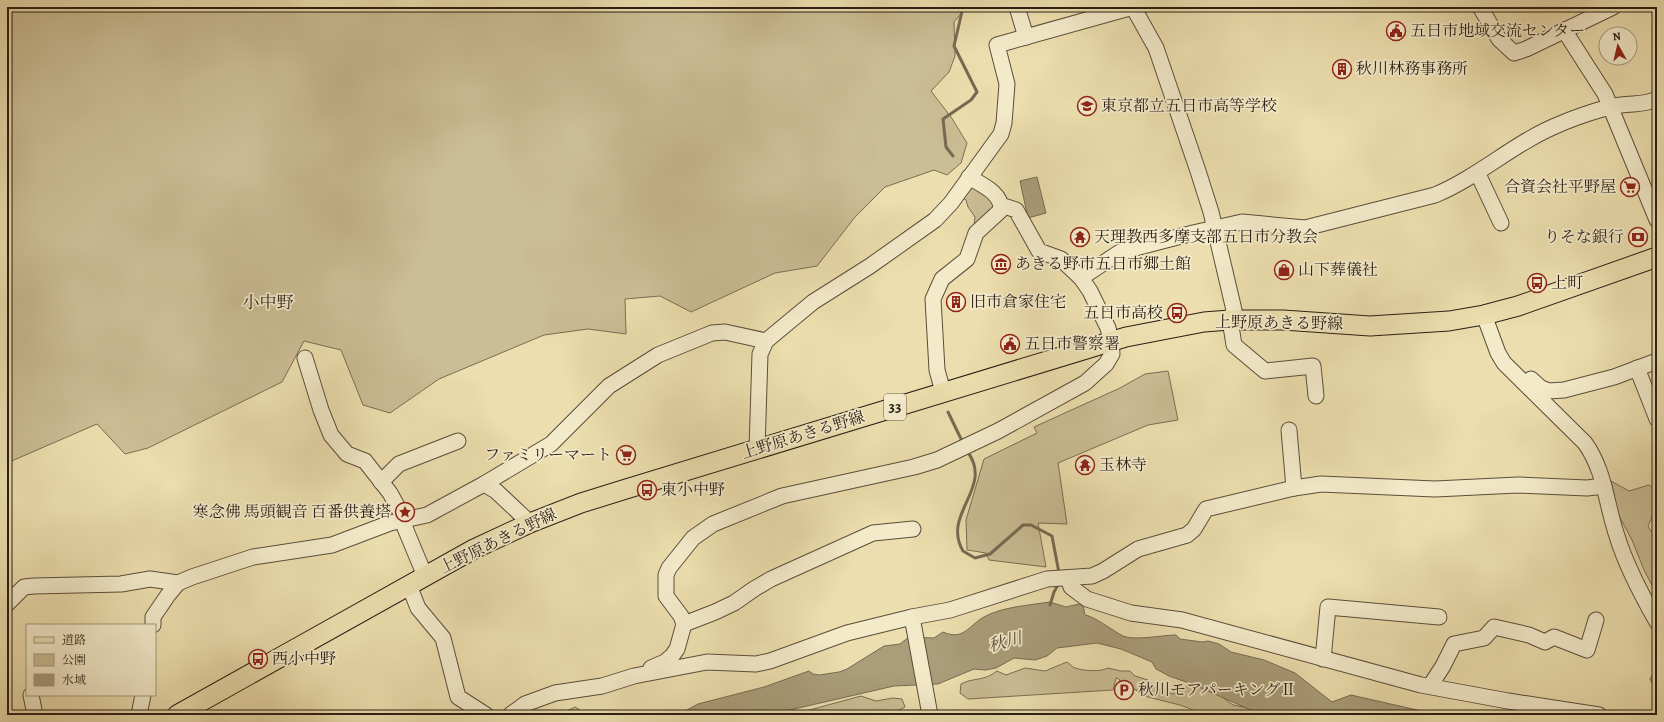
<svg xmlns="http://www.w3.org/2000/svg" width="1664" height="722" viewBox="0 0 1664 722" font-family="Alegreya,'Noto Serif JP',serif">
<rect width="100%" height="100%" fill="#ecdeae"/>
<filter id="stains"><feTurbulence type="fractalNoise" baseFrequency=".005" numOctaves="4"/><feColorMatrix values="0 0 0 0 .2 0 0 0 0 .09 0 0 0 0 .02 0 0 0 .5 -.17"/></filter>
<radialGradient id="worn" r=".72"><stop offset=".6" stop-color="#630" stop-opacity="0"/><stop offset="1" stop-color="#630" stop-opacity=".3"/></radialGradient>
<!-- green -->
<g fill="#cbbd94" stroke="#7a6e54">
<path d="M7,7H967L954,22L955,56L949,72L931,91L951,117L967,143L961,163L947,175L934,170L885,187L855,217L817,266L775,273L691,312L660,296L625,299L626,334L588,329L544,335L439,379L390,413L363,405L341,350L304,341L282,382L148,448L125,454L97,424L7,463Z"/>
<path d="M974,185L993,198L997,211L974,225L975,217L968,207L966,200L959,196Z"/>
<path d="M1168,371L1178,420L1148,425L1058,463L1067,524L1038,523L1046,567L989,560L986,553L967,550L966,520L984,459L1037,433L1034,427L1120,388L1145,374Z"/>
<path d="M1611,481L1629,491L1649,485L1657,490V505L1648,526L1657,541V595L1644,570L1632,540L1618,514Z"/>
<path d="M1067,662C1070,664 1072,667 1075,668C1083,671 1101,672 1108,668L1121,671H1130L1135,676L1148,680L1156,688L1173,694L1192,684L1218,694L1233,705L1258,710L1269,715H1206L1180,705L1148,697L1134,689L1132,686L1120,682L1119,679L1116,678L1113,690L968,699L960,693L961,684C974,677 983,682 997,671L1006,675L1025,668L1045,671Z"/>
<path d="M1657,667V693L1650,679Z"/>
<path d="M861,696L876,701L893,698L902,699L905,707L890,715H791Z"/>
<path d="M575,707L588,715H558Z"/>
</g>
<!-- water -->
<g fill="#aa9d7a" stroke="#776a52">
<path d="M1037,177L1046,213L1028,218L1020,181Z"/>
<path d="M1050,602L1066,607L1079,604L1083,605L1085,615C1094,616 1113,631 1123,636C1134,641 1163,635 1176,635L1180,639L1202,642L1208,641L1219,644L1231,652L1264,660L1295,673L1332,702L1351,695L1439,715H1262L1192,684L1169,676L1156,669L1152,662L1121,649L1097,643L1057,648L1047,656L1035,660L1014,658L996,668L985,670L974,669L938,684L894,686L768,715H678L698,704L764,687L809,671L813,674L819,675L839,672L847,669L884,646L900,644L909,637L934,638L943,632C964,641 968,626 984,617C1001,607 1031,605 1050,602Z"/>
</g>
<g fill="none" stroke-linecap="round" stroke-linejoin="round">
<!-- stream -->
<g stroke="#776a52" stroke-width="3">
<path d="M953,156L946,147L943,119L971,100L977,92L954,46L963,7"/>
<path d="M948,412L963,443"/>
<path d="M967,451C995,488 941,513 963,551L975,558L990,554L1023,525H1031L1052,536L1059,573"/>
<path d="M1050,605L1054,592L1059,583"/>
</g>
<defs>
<g id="minor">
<path d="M1017,7L1026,37"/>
<path d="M1133,7L1156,48L1198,171L1211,212L1234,310L1230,320L1234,345L1265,371L1313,366L1316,396"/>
<path d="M1480,7L1499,39L1514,53L1526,49L1613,7"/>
<path d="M1564,30L1605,94L1657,220"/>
<path d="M1478,174L1501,223"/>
<path d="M1081,278L1120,252L1193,233L1242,222L1305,228L1435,195C1480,176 1515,142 1560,124C1576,117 1605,107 1621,105C1634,103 1645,105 1657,99"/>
<path d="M1484,315L1498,353L1504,363L1585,443C1605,471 1606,504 1617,536C1626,566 1641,594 1657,622"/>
<path d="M305,358L321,410L331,435L347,454L365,461L390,493L401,513L405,528L425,576"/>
<path d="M1637,368L1657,419"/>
<path d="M1531,379L1541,388L1549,391L1564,390L1614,377L1657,361"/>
<path d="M943,392L937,370L933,299L942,279L967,259L976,233L1001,210C1002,193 982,185 969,177"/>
<path d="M1289,430L1294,488"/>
<path d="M757,449L760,354L766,341L813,302L870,266L935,220L951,203L1001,134L1004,123L1007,84L997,45L1133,7"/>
<path d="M381,482L399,464L458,441"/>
<path d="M484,484L496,491L530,523"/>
<path d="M1068,578L1071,587L1087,599L1131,613L1182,620L1421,685L1508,701L1599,715"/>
<path d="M409,585L418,608L443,638L458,697L486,715"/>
<path d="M7,604L24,587L34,586L121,584L150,579L178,583"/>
<path d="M912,617L930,715"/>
<path d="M684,624L715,612L734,603L754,589L771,579L873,533L913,529"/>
<path d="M153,625V617L168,595L178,583L192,577L253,557L332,545L390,523L427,515L484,484L551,444L609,386L658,355L712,333L725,332L766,341"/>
<path d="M1323,659L1328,607L1439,617"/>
<path d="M651,668L665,662L672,656L677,649L684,624L681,616L666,596V575L669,568L693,538L713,524L782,496L914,467L937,460L998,431L1085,383L1106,364L1112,354L1111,340L1108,328L1090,291L1081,278L1061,259L1039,251L1016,210L1001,205"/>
<path d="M1430,686L1443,666L1454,644L1484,638L1494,627L1529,635L1545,642L1554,637L1587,650L1596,620"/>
<path d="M31,695L35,715"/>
<path d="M139,715L143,695"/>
<path d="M510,715L525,704L555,693L602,686L634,676L707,662L756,664L770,661L847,633L912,617L950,610L1047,579L1092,576L1103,571L1138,549L1187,535L1194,529L1206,509L1294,488L1321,484L1435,489L1518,485L1587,488L1604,486"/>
</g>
<path id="major" d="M177,715L474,549L530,523L581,503L626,489L1126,337L1204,322L1230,320H1283L1370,326L1449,321L1484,315L1518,306L1657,257"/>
</defs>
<!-- minor casing -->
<use href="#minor" stroke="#5a4e3b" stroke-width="17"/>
<!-- major casing -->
<use href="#major" stroke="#2a1e15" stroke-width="21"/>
<!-- minor -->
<use href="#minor" stroke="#f3eaca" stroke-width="15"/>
<!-- major -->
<use href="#major" stroke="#ecdeae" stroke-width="19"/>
</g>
<!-- icons -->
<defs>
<symbol id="civic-ring" viewBox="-11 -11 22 22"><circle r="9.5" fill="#f3eaca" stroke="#8f2418" stroke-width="1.5"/><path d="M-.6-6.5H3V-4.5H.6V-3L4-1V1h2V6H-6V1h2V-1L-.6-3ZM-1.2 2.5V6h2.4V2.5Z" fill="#8f2418"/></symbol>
<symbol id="building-ring" viewBox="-11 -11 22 22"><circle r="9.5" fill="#f3eaca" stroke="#8f2418" stroke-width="1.5"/><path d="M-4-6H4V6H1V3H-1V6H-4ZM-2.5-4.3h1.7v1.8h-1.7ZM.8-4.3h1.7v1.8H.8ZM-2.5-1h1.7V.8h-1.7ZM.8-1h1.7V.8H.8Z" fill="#8f2418"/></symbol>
<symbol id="school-ring" viewBox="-11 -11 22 22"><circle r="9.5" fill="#f3eaca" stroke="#8f2418" stroke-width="1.5"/><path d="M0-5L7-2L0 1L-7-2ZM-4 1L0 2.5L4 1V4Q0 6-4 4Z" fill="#8f2418"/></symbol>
<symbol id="supermarket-ring" viewBox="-11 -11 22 22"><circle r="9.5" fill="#f3eaca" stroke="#8f2418" stroke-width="1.5"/><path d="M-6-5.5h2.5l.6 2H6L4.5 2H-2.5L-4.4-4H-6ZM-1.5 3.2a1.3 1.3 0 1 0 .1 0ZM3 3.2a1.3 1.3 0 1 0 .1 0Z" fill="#8f2418"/></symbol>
<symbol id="temple-ring" viewBox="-11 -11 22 22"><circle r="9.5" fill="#f3eaca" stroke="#8f2418" stroke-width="1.5"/><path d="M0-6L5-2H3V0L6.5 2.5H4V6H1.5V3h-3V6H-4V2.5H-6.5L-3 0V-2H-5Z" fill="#8f2418"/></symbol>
<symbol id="bank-ring" viewBox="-11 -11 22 22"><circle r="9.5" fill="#f3eaca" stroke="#8f2418" stroke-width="1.5"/><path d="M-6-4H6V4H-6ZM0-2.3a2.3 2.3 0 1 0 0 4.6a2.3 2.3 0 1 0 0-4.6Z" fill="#8f2418"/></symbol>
<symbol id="museum-ring" viewBox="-11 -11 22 22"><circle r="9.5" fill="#f3eaca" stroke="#8f2418" stroke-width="1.5"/><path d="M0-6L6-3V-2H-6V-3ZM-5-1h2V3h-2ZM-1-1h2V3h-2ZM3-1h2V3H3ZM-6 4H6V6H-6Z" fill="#8f2418"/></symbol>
<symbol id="shop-ring" viewBox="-11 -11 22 22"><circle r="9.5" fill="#f3eaca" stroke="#8f2418" stroke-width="1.5"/><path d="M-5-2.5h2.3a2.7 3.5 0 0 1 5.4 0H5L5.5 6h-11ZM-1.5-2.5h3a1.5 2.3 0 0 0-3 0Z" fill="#8f2418"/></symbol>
<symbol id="bus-ring" viewBox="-11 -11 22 22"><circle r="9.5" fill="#f3eaca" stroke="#8f2418" stroke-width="1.5"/><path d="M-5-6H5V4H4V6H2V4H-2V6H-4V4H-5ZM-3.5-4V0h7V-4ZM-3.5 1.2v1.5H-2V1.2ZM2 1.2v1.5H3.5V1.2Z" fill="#8f2418"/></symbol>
<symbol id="sight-ring" viewBox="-11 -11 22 22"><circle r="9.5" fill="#f3eaca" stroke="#8f2418" stroke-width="1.5"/><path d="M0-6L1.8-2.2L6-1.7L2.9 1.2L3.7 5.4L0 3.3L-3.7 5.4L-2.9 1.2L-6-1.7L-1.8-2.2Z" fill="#8f2418"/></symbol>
<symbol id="parking-ring" viewBox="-11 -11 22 22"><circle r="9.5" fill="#f3eaca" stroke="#8f2418" stroke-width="1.5"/><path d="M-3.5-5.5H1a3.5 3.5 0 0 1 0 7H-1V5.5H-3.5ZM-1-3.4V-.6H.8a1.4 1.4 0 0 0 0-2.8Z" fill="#8f2418"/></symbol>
</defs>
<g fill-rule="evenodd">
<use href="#civic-ring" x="1385" y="20" width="22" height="22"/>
<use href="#building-ring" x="1331" y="58" width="22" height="22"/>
<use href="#school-ring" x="1076" y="95" width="22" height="22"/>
<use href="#supermarket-ring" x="1619" y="176" width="22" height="22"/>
<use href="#temple-ring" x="1069" y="226" width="22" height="22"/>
<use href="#bank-ring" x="1627" y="226" width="22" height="22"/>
<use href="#museum-ring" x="990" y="253" width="22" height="22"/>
<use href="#shop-ring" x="1273" y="259" width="22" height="22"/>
<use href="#bus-ring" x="1526" y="272" width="22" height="22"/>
<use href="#building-ring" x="945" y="291" width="22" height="22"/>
<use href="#bus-ring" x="1166" y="302" width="22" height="22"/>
<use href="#civic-ring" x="999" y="333" width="22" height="22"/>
<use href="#supermarket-ring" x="615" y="444" width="22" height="22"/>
<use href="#temple-ring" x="1074" y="454" width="22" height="22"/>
<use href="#bus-ring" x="636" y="479" width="22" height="22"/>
<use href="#sight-ring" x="394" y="501" width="22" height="22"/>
<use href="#bus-ring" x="247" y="648" width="22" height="22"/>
<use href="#parking-ring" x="1113" y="679" width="22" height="22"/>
</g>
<g text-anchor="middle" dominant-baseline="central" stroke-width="3.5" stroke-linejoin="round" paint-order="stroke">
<!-- shield labels -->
<rect fill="#f3eaca" stroke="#665b4b" stroke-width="1" x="884" y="394" width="22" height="26" rx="3"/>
<g font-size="15" font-weight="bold" fill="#2a1e15">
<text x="895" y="407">33</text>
</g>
<!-- poi labels -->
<g font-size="16" fill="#2a1e15" stroke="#f3eaca" text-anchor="start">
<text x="1410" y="31">五日市地域交流センター</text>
<text x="1356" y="69">秋川林務事務所</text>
<text x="1101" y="106">東京都立五日市高等学校</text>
<text x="1616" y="187" text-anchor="end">合資会社平野屋</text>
<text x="1094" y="237">天理教西多摩支部五日市分教会</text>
<text x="1624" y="237" text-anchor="end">りそな銀行</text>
<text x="1015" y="264">あきる野市五日市郷土館</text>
<text x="1298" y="270">山下葬儀社</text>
<text x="1551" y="283">上町</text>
<text x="970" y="302">旧市倉家住宅</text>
<text x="1163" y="313" text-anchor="end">五日市高校</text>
<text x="1024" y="344">五日市警察署</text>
<text x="612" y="455" text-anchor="end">ファミリーマート</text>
<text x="1099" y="465">玉林寺</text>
<text x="661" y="490">東小中野</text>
<text x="391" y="512" text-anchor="end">寒念佛 馬頭観音 百番供養塔</text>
<text x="272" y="659">西小中野</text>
<text x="1138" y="690">秋川モアパーキングⅡ</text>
</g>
<!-- street labels -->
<g font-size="16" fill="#2a1e15" stroke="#f3eaca">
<text transform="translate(1279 323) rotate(1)">上野原あきる野線</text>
<text transform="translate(803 435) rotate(-17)">上野原あきる野線</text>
<text transform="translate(498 541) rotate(-26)">上野原あきる野線</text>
</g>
<!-- neighbourhood labels -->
<g font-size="17" fill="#2a1e15" stroke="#f3eaca">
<text x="268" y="302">小中野</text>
</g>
<!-- water labels -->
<g font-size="17" font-style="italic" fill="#574a38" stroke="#f3eaca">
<text transform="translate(1005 642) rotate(-15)">秋川</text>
</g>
</g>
<!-- margin -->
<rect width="1664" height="722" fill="none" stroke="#ecdeae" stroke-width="24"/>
<rect x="8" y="8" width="1648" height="706" fill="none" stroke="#2a1e15" stroke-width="2"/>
<rect x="12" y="12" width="1640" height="698" fill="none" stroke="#2a1e15"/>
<!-- legend -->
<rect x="26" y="624" width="130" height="72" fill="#f3eaca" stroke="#a39882"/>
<rect x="34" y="637" width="20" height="6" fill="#ecdeae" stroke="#a39882"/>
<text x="62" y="644" font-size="12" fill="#2a1e15">道路</text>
<rect x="34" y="654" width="20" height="12" fill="#cbbd94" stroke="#a39882"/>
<text x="62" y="664" font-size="12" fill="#2a1e15">公園</text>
<rect x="34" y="674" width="20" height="12" fill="#aa9d7a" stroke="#a39882"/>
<text x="62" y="684" font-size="12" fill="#2a1e15">水域</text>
<!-- north arrow -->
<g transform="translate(1618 46) rotate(352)"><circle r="19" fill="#f3eaca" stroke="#a39882"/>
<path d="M0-3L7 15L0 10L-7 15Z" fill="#8f2418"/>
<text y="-6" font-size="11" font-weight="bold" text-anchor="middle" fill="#2a1e15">N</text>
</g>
<rect width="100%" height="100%" filter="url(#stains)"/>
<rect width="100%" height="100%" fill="url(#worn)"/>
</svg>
